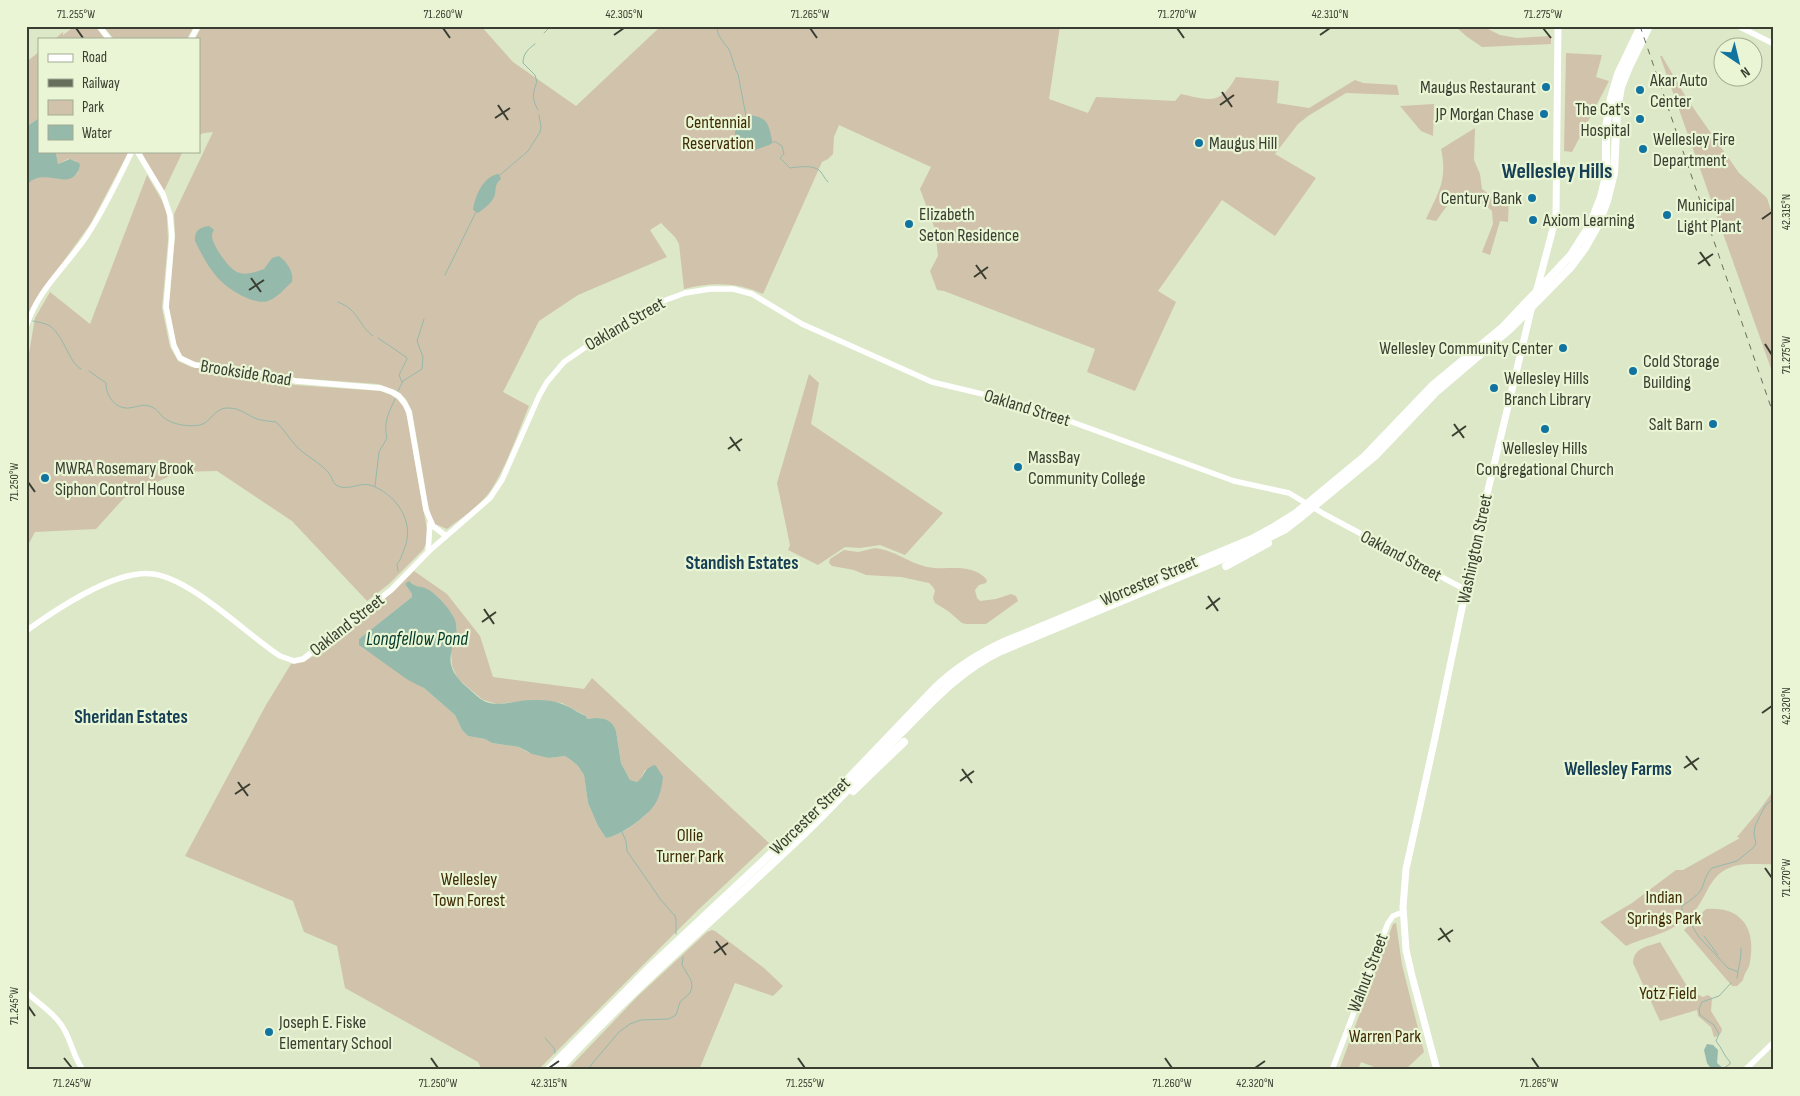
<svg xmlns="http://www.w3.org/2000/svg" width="1800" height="1096" viewBox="0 0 1800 1096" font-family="'Sofia Sans Condensed',sans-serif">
<rect width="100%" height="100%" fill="#dce8c7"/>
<!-- green -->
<g fill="#d1c2ac" fill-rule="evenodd">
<path d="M75,26H95L105,39H55L63,32V35Z"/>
<path d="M103,26H194L187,39H114Z"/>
<path d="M202,26H481L513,62L576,106L661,26H1060L1049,99L1088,113L1096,97L1175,101L1181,94C1209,100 1220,106 1236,77L1279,81L1277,103L1309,108L1355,80L1363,83L1397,85L1399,95L1346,93L1308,116L1298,124L1275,154L1316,178L1275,236L1222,200L1158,291L1176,302L1135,391L1087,372L1095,349L944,291L937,290L930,271L938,256L935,229L920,189L931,167L839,125L834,137L833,154L828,159L822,162L763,294C737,282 711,282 684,289L679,244L675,237L661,223L650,230L667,257L578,295L539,321L503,392L529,406C518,432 504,473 488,494C477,508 461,518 447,529L435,524L432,520L428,504L412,411L406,399L397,391L378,384L296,378L250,368L195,362L186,359L181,354L176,343L169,307L175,236L174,214L213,132L204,133L199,135V39H195Z"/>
<path d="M1455,26H1482L1500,35L1517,38L1551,36V44L1482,47L1466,36Z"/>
<path d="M39,52V118L26,127V62Z"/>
<path d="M1566,53L1602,55L1596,77L1609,81L1572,152L1564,151Z"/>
<path d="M1660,56H1662L1687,99L1739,173L1767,198L1774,220V377Z"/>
<path d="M1434,104L1433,136L1421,131L1400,106Z"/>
<path d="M1475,128L1474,160L1480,174L1482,189L1490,195L1509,198L1508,222L1500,221L1490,255L1482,252L1493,224L1492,211C1481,201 1465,193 1451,202C1446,206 1440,216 1436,221L1426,219C1438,193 1448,180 1441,149Z"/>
<path d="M58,151H129L91,223L58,269L26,325V187C40,163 62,190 78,173L76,161L68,159L58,164L56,153Z"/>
<path d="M143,151H183L164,191L143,155Z"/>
<path d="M147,175L164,204L167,216L168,241L162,308L170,347L178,361L191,367L249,374L295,385L380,391L391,395L398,400L404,407L407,417L427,530L426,544L423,550L389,584L367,601L292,521L217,471L178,472L124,498L96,529L35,532L26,549L28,359L35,318L50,292L90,324Z"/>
<path d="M809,374L819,383L811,424L943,513L905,555L880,545L860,548L845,547L818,565L788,550L790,545L777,483Z"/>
<path d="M875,548C894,550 909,563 927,567C947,571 972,562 987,580L986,583L979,585L975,590L977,598L980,601L996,599L1011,594L1016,596L1018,601L986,624H966L962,623L948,611L935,603L933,598L935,591L933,587L929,583L901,577L866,575L854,570L832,566L829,563L830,559L844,550L858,552Z"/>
<path d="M414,571L447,594L480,636L493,677L584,689L592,678L769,843L697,911L538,1070H482L478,1062L345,988L337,946L304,932L293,901L185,856L266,705L291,664L304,662L312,657L394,591ZM405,584L427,589L451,613L457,627L451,652L452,666L458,679L483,700L497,704L532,700L549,701L562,703L586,716L587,719C599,717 612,717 616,731L621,763L630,780L637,782L640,780L645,770L662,781C658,790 656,799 652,807C645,819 619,836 606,838L598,826L588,803L584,775L578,766L571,760L565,756L549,758L527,752L519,747L492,743L485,739L468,736L462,730L455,715L424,688L363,648L359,639L412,597V594Z"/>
<path d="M1774,790V864C1762,865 1750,863 1739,865C1712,870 1710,889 1697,908C1692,914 1686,919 1680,923C1663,936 1644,937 1626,946L1600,922L1632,903L1676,870H1683L1740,838L1737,837L1758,812Z"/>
<path d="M1706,909C1743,906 1756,930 1750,962C1749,969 1744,973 1743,980L1737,986H1732L1684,930Z"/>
<path d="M1396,923L1402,965L1424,1052L1405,1070H1382L1361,1062L1358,1070L1345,1068L1339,1070L1393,924Z"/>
<path d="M712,930L715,931L764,968L783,986L773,996L735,983L699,1070H567L637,997L707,932Z"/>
<path d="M1660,942L1690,991L1703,997L1708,995L1712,998L1711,1011L1722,1029C1722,1033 1718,1037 1714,1037L1711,1027L1698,1016L1697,1010L1660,1021L1633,963C1634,947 1647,947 1660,942Z"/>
</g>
<!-- water -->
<g fill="#95b9aa">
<path d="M750,115C768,118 768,123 772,140V143L769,145L752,151C735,142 730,136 740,118Z"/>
<path d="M39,118V151H58L56,153L58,164L70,159L79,163L80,165C73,197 41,162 26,187V127Z"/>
<path d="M499,174L501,179C495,184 496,187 495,194C494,201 484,209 478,213L473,210C475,196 483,176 499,174Z"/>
<path d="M209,226L214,230C212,233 212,234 212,237C213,246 229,269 237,272C245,276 256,272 264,269L272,258L279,256C287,262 294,272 292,282C285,288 277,298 268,301C254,306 226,288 217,277C208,267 201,253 195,241C194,231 200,227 209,226Z"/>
<path d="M409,581C416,589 421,585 429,590C438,596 450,609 454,618C466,643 431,657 468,688C474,693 479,699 486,702C501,707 517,700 532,700C542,700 553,700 562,704C571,707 578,713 586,716L587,719C599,717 612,717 616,731L621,763L630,780L637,782C645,777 642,770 654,765L656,766L663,777C662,786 660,796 655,804C648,816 620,836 606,838L598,826L588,803L584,775L578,766L571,760L565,756L549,758L532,754L519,747L492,743L485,739L468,736L462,730L455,715L424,688L408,680L359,645V639L412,597V594L405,584Z"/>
<path d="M1707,1044L1713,1045L1718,1050L1717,1063L1725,1070H1712L1707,1063L1704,1050Z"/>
</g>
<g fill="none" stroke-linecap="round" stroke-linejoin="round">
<!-- stream -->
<g stroke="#95b9aa" stroke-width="1">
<path d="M715,26L717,27C717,35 723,42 728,48C732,54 733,66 738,74L746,116"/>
<path d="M544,33L551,26"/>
<path d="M535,44C528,49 523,54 523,63L535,75L537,82C532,94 532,99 538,110"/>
<path d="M772,142H776L782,146L784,154L780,158L790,168C799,167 814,164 821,172C823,175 825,179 828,182"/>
<path d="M500,175L528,151L540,132L541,127L539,115"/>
<path d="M445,275L476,212"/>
<path d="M338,302C359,310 358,325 373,336"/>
<path d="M33,321C38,322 44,323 48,325C63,332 69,364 81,369"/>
<path d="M378,338L406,357L407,359L399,375L402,382"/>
<path d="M89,371L106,383C106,396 115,409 129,408C138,407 143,403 152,407C157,409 159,413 163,417C172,425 189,427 200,425C212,422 214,407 229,408C240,408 247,415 257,419C263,421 270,421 276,422C284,429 290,440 298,448C308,457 320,463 328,472C332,476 332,482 336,485C347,492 359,482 370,485C395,493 415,521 405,547C402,554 402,558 397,564L398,571"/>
<path d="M398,391L403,381L422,369L423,357L417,341L424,319"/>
<path d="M375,486L379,452L387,438C383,423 389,412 395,399"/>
<path d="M622,832L626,841L627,851L661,900L675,916L676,920V934"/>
<path d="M1685,917L1682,912V906C1688,902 1697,896 1701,890C1705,882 1705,875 1712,868L1737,861L1754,847L1756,843L1754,834L1755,826L1765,806L1774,798"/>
<path d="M1690,923L1699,937L1728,968L1738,972L1737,978"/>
<path d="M1704,936L1718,955"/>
<path d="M1738,971C1740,963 1741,956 1741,948"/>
<path d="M545,1038L554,1048L555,1053"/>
<path d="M570,1068L577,1070"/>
<path d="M589,1070L591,1065L619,1032L630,1024L641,1020L669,1019L676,1015L680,1002L690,993L692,987L691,980L682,965L683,957"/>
<path d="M1721,1070L1730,1064V1062C1724,1056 1722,1048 1716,1041L1719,1034L1714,1025L1700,1015L1699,1009L1702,1002L1719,996L1731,983"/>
</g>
<!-- secondary -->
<g stroke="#fff" stroke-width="5.5">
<path d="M99,26L109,39"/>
<path d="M1738,26L1774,44"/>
<path d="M191,39L198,26"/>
<path d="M137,151L163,194L170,215L172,236L166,307L174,346L180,358L195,365L249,371L296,381L381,388L392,392L399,396L405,404L409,412L426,510L433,526L446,536"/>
<path d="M26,327C39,288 64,269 86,237C104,210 118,180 132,151"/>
<path d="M428,552L430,523"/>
<path d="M26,631C55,610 116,569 153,574C192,579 246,634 280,656L294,661L303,659L391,590L428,552L490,498L502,480L539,396L547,382L564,362L609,331L655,304L685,293L710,289H733L752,294L802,324L932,382L1020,403L1234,481L1289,493L1324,514L1466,590"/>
<path d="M26,992C39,1004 57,1015 65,1031C72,1044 74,1058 83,1070"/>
<path d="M1332,1070L1388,923L1393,916L1403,912"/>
<path d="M1745,1070L1774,1042"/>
</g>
<!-- primary -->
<g stroke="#fff" stroke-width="7">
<path d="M1536,293L1556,217L1558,26"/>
<path d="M1437,1070L1412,976L1406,950L1403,907L1406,869L1435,738L1477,536L1532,306"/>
</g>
<!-- highway -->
<g stroke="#fff" stroke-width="8">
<path d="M1226,566L1268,543"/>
<path d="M853,791L904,742"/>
<path d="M548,1070L647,970L825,803L935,688C956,668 978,654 1004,642L1252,539L1274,527L1295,514L1365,456L1433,385L1503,327L1571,255L1590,225L1601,197L1606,176V128L1611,98L1618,74L1641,26"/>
<path d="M558,1070C637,984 726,909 810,828C841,798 870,766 899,735C931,703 959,671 1001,651L1239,552L1284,530L1301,517L1375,456L1436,392L1510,329L1571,267L1585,248L1598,225L1607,201L1614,173L1617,109L1621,87L1629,67L1649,26"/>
</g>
<!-- rail -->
<path stroke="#676e5c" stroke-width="1" stroke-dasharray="6 6" stroke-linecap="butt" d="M1640,26L1774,416"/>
</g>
<!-- ticks -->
<path fill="none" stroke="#393e31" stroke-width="2" d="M76,28L83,38M443,28L450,38M810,28L817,38M1177,28L1184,38M1543,28L1551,38M614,35L624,28M1320,35L1330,28M1222,92L1232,107M498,105L508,120M1220,105L1234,95M495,118L510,108M1762,219L1772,212M1700,252L1710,266M1698,264L1713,254M976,265L986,279M974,277L988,267M251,278L261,292M249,290L264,280M1765,344L1772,355M1454,424L1464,438M1452,436L1466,426M730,437L740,451M728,449L742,439M28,482L35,492M1208,596L1218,611M484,609L494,624M1206,609L1220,598M482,622L496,612M1762,713L1772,706M1686,756L1697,770M1684,768L1699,758M962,769L972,783M960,781L974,771M238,782L248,796M235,794L250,784M1765,868L1772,878M1440,928L1450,942M1438,940L1453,930M716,941L726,955M714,953L728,943M28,1006L35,1016M64,1058L72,1068M431,1058L438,1068M798,1058L805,1068M1165,1058L1172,1068M1532,1058L1539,1068M549,1068L559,1061M1255,1068L1265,1061"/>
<!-- markers -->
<g fill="#1173a0" stroke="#e9f5d4" stroke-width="2">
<circle cx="1546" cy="87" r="5"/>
<circle cx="1640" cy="90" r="5"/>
<circle cx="1544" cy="114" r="5"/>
<circle cx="1640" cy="119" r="5"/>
<circle cx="1199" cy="143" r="5"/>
<circle cx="1643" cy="149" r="5"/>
<circle cx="1532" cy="198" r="5"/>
<circle cx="1667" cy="215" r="5"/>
<circle cx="1533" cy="220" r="5"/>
<circle cx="909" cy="224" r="5"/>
<circle cx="1563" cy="348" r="5"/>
<circle cx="1633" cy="371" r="5"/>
<circle cx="1494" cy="388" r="5"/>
<circle cx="1713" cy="424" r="5"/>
<circle cx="1545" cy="429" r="5"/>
<circle cx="1018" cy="467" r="5"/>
<circle cx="45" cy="478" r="5"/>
<circle cx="269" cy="1032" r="5"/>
</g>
<g text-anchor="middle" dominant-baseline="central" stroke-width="4.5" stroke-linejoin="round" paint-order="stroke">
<!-- poi labels -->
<g font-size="18" fill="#393e31" stroke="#e9f5d4" text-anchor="start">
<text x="1650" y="80">Akar Auto<tspan x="1650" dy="21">Center</tspan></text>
<text x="1536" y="87" text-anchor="end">Maugus Restaurant</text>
<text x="1630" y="109" text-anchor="end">The Cat's<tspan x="1630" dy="21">Hospital</tspan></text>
<text x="1534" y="114" text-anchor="end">JP Morgan Chase</text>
<text x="1653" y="139">Wellesley Fire<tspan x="1653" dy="21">Department</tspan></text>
<text x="1209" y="143">Maugus Hill</text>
<text x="1522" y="198" text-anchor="end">Century Bank</text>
<text x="1677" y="205">Municipal<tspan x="1677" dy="21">Light Plant</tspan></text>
<text x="919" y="214">Elizabeth<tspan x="919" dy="21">Seton Residence</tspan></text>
<text x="1543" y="220">Axiom Learning</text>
<text x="1553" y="348" text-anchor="end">Wellesley Community Center</text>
<text x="1643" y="361">Cold Storage<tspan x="1643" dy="21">Building</tspan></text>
<text x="1504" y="378">Wellesley Hills<tspan x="1504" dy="21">Branch Library</tspan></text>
<text x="1703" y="424" text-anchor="end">Salt Barn</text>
<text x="1545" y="448" text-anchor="middle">Wellesley Hills<tspan x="1545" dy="21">Congregational Church</tspan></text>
<text x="1028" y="457">MassBay<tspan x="1028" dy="21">Community College</tspan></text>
<text x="55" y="468">MWRA Rosemary Brook<tspan x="55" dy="21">Siphon Control House</tspan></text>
<text x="279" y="1022">Joseph E. Fiske<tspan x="279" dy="21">Elementary School</tspan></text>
</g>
<!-- park labels -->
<g font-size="18" fill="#402b04" stroke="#e9f5d4">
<text x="718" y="122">Centennial<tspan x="718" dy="21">Reservation</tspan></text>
<text x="690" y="835">Ollie<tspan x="690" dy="21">Turner Park</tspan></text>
<text x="469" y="879">Wellesley<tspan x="469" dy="21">Town Forest</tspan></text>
<text x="1664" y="897">Indian<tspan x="1664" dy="21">Springs Park</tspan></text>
<text x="1668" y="993">Yotz Field</text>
<text x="1385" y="1036">Warren Park</text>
</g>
<!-- street labels -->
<g font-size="18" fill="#393e31" stroke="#e9f5d4">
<text transform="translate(625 324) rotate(-30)">Oakland Street</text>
<text transform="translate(246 373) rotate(9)">Brookside Road</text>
<text transform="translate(1027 408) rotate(17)">Oakland Street</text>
<text transform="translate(1475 549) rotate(-78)">Washington Street</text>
<text transform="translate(1401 556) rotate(28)">Oakland Street</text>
<text transform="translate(1149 581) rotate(-23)">Worcester Street</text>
<text transform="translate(347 625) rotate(-38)">Oakland Street</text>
<text transform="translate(810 816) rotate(-44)">Worcester Street</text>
<text transform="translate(1368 973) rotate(-69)">Walnut Street</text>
</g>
<!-- neighbourhood labels -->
<g font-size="19" font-weight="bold" fill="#163f56" stroke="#e9f5d4">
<text x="742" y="563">Standish Estates</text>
<text x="131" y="717">Sheridan Estates</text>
<text x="1618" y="769">Wellesley Farms</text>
</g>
<!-- water labels -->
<g font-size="19" font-style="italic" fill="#02392a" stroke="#e9f5d4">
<text x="417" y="639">Longfellow Pond</text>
</g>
<!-- district labels -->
<g font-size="22" font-weight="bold" fill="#163f56" stroke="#e9f5d4">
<text x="1557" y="171">Wellesley Hills</text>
</g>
</g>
<!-- border -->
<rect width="1800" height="1096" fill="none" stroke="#e9f5d4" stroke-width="55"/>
<!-- legend -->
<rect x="38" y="38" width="162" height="115" fill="#e9f5d4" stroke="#a3ac93"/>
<rect x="48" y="54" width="25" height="8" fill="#ffffff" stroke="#a3ac93"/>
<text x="82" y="62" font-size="15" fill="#393e31">Road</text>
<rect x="48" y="79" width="25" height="8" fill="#676e5c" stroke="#a3ac93"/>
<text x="82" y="88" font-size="15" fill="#393e31">Railway</text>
<rect x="48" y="100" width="25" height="15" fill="#d1c2ac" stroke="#a3ac93"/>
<text x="82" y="112" font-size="15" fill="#393e31">Park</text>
<rect x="48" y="125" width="25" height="15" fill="#95b9aa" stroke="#a3ac93"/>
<text x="82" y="138" font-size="15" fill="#393e31">Water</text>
<!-- north arrow -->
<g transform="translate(1738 62) rotate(145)"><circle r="24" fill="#e9f5d4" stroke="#a3ac93"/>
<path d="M0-4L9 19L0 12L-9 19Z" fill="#1173a0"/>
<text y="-8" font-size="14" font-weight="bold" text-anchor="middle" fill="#393e31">N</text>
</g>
<rect x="28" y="28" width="1744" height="1040" fill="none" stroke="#393e31" stroke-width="2"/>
<g font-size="12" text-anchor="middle" fill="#393e31">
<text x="76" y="18">71.255°W</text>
<text x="443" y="18">71.260°W</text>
<text x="624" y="18">42.305°N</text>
<text x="810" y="18">71.265°W</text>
<text x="1177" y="18">71.270°W</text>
<text x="1330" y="18">42.310°N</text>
<text x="1543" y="18">71.275°W</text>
<text transform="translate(1786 212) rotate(-90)" y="4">42.315°N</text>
<text transform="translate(1786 355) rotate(-90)" y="4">71.275°W</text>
<text transform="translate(14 482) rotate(-90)" y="4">71.250°W</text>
<text transform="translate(1786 706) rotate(-90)" y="4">42.320°N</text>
<text transform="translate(1786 878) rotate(-90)" y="4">71.270°W</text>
<text transform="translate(14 1006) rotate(-90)" y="4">71.245°W</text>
<text x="72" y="1087">71.245°W</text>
<text x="438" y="1087">71.250°W</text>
<text x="549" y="1087">42.315°N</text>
<text x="805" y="1087">71.255°W</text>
<text x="1172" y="1087">71.260°W</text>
<text x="1255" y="1087">42.320°N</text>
<text x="1539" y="1087">71.265°W</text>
</g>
</svg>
